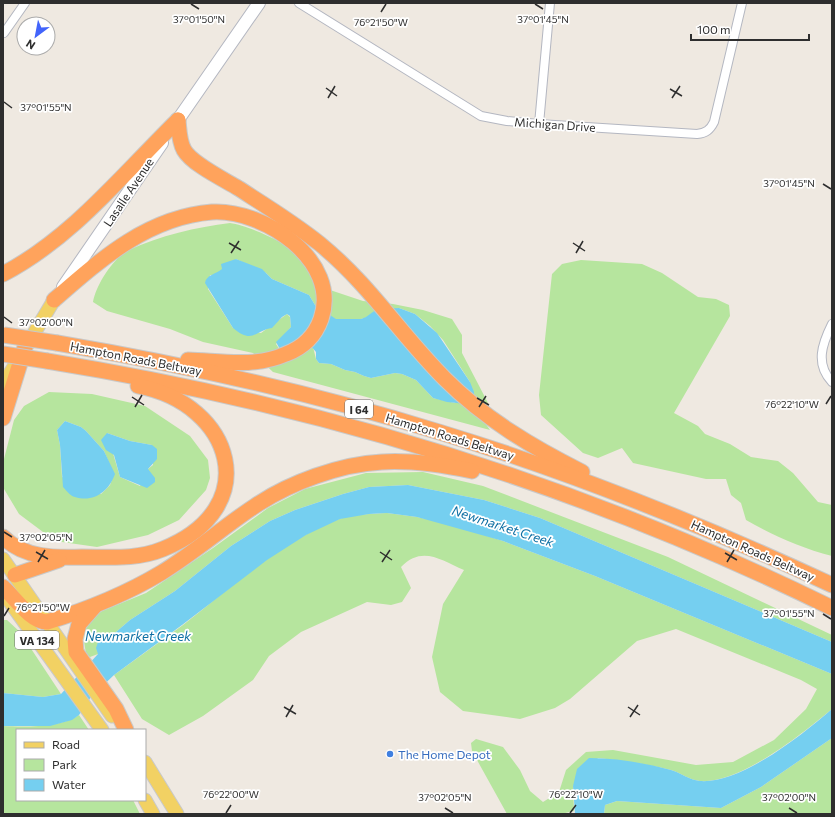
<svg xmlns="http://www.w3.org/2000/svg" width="835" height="817" viewBox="0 0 835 817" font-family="Commissioner,sans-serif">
<rect width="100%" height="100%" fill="#efe9e1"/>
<!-- green -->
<g fill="#b6e59e" fill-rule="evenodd">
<path d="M230,223C250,226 294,245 305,262C309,269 312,278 315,285L363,301L393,304L423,310L452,319L462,335V353L488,403L483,420L490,430L273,372L253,353L203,342L170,329L107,311L93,302C96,285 113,258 129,250C159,236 197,227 230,223ZM236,259L266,273L272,279L309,295L315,305L335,319H361L399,308L415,314L430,326L443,340L470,382L455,403L433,398L416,380L402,374L395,373L371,378L364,376L355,372L345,370L331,364L319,363L316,359L313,347L282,353L276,344L291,327L290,317L287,314L261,333L233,328L208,289L210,275H216Z"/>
<path d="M581,260L642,264L662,273L698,297L716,299L729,305L730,316L674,413L698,426L705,434L730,444L751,457L778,461L793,473L818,502L832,505V556C801,548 774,536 746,520L741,503L731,495L726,479H706L633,463L622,448L598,458L583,453L541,415L539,395L552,274L562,264Z"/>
<path d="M49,392L92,394L145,406L190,436L208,460L210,478L206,490L179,520L148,535L97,547L55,541L19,514L4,489V459L14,420L24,406ZM65,421L81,427L86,431L104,451L114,474L110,485L101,494L62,477L60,445L57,430ZM107,433L130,441L152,445L153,465L148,469L140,486L120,477Z"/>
<path d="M423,472L483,486L668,557L832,635V642L540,518L484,500L408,485L369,487L343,494L295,510L270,521L231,546L175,591L130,620L116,632L98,642V654L90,657L86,654L83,635L90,619L102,611L146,593L213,548L268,508L305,489L366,473Z"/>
<path d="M387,513L417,517L450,524L503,541L595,576L832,674V709C802,734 740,784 700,781C689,780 681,773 671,770C647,764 623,761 598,758L573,786L574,811L561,814H507L472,751L471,743L476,739L503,747L520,770L530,791L543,802L559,792L566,770L586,752L613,750L696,765L733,762L774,740L806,709L817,689L801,680L676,629L637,641L570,699L555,708L520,719L463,711L440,692L432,657L443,604L464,570C441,560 422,545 401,567L411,588L402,602L391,605L367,602L301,632L269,656L253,680L203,716L169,735L142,719L114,675C137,658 160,642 183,625C232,587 280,542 339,519C354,514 372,514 387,513Z"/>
<path d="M3,620H7L20,632L61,694L43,697L3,693Z"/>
<path d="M79,715L89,730H17V800H133L140,814H3V726C25,727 61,728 79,715Z"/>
<path d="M832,738V814H604L605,805L617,801L721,808L761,787Z"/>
</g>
<!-- water -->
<g fill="#75cff0">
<path d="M236,259L262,269L272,279L309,295L315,305L336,319H361L366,317L377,309L399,308L415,314L437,333L470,382L474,392V397L466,404L447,402L433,398L416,380L402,374L395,373L371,378L364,376L355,372L345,370L331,364L319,363L316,359V352L311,346L301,354L282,353L276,342L291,327L290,316L287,314L282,317L272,328C255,330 253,345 233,328L205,283C206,275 216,274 222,269L221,264Z"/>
<path d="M65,421L81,427L86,431L104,451L115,474C109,491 94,503 75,497C70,496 66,490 63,487L60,445L57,430Z"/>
<path d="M107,433L130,441L152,445L157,449V459L148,469L155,478V482L147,488L120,477L114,455L106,450L101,440Z"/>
<path d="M408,485L484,500L540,518L832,642V674L595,576L503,541L417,517L387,513L369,514L340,519L306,535L267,560L182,625L114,675L91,697L79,715L72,720L50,726H3V693L43,697L61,694L98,654L96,648L98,642L116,632L130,620L175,591L231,546L270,521L295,510L343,494L369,487Z"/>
<path d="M832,709V738L761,787L721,808L617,801L605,805L604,814H575L573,786L577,769L589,758C616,758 645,763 671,770C681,773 689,780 700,781C741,784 802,735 832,709Z"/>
</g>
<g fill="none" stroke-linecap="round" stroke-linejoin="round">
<defs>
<g id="minor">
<path d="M299,3L481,116L507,121L539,124L697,134C706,133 710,130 714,122L742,3"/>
<path d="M4,33L25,3"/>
<path d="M539,124L550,3"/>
<path d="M832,324C822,344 815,364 832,382"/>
</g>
<g id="secondary">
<path d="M173,127L259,3"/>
<path d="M63,287L162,143"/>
</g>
<g id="primary">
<path d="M3,385L54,300"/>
<path d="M3,559L112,716"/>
<path d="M7,598L102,730"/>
<path d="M145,762L177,814"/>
<path d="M145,800L153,814"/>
</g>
<g id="motorway">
<path d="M178,120C179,130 179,141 184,150C192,164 223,179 238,188C266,206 294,223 320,244C370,285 401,335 445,379C485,419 532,447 582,472"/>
<path d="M3,274C72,238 123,174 178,120"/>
<path d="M54,300C101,259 148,217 212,212C264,209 341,261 321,319C315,336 302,348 286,354C254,368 221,361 188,360"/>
<path d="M57,343C186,365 314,393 439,432C574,473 705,526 832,585"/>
<path d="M47,361C319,405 584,486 832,608"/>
<path d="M3,418L25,347"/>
<path d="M3,537C24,558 54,558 82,557C110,557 136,560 163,549C265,508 234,404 138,386"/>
<path d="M15,575L59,560"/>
<path d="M3,587C15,598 31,622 47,622C86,610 126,594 161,573C194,553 223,527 255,506C289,483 340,464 382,462C412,460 443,465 472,471"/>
<path d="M94,607L79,624L75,639L76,652L116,709L126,730"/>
</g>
</defs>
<!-- minor casing -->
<use href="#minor" stroke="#b4b7c1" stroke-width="10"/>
<!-- secondary casing -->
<use href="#secondary" stroke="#b4b7c1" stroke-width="14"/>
<!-- primary casing -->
<use href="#primary" stroke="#c9c9c9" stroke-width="15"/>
<!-- motorway casing -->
<use href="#motorway" stroke="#c9c9c9" stroke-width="17"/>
<!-- minor -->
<use href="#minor" stroke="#fff" stroke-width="8"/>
<!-- secondary -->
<use href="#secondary" stroke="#fff" stroke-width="12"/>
<!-- primary -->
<use href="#primary" stroke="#f2d163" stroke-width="13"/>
<!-- motorway -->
<use href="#motorway" stroke="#ffa35c" stroke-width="15"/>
<defs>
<g id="motorway-bridge">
<path d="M4,335L57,343"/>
<path d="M3,354L47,361"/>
</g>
</defs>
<!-- motorway-bridge casing -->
<use href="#motorway-bridge" stroke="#c9c9c9" stroke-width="17" stroke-linecap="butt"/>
<!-- motorway-bridge -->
<use href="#motorway-bridge" stroke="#ffa35c" stroke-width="15"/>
</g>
<!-- ticks -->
<path fill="none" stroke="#2e2e2e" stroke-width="1.5" d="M191,4L199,9M535,4L543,9M381,12L386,4M326,88L337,96M670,89L682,96M328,98L335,86M672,98L680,86M4,102L12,108M823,184L831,189M229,243L241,250M573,243L585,251M231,253L239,241M576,253L583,241M4,317L12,323M132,397L144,405M477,398L489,405M826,404L831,396M135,407L142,395M479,407L486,396M4,532L12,537M36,552L48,559M380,552L392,560M725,553L737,560M38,562L45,550M382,562L390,550M727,562L734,550M823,614L831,619M4,616L9,608M284,707L296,714M628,707L640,715M286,717L293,705M630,717L638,705M445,808L453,813M789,808L797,813M226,813L231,805M570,813L576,805"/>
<!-- markers -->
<circle fill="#3f7fe0" stroke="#fff" stroke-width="1.5" cx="390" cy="754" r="4"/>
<g text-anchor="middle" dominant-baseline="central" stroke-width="3.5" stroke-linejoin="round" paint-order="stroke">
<!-- shield labels -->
<g fill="#fff" stroke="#6d6d6d" stroke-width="1">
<rect x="345" y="400" width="28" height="18" rx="3"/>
<rect x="15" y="631" width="44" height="18" rx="3"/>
</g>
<g font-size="11" font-weight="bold" fill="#2e2e2e">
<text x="359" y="409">I 64</text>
<text x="37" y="640">VA 134</text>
</g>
<!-- street labels -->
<g font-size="12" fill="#2e2e2e" stroke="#fff">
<text transform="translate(555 124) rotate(4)">Michigan Drive</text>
<text transform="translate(128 192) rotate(-56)">Lasalle Avenue</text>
<text transform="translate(136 358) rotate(11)">Hampton Roads Beltway</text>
<text transform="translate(450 436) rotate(17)">Hampton Roads Beltway</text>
<text transform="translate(753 550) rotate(24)">Hampton Roads Beltway</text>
</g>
<!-- shop labels -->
<g font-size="12" fill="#366cbe" stroke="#fff" text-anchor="start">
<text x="398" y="754">The Home Depot</text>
</g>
<!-- water labels -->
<g font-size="13" font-style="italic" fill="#0d6fa3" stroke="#fff">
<text transform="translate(503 526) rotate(18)">Newmarket Creek</text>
<text x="138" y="636">Newmarket Creek</text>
</g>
</g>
<g font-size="10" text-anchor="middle" fill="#2e2e2e" stroke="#fff" stroke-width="3.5" stroke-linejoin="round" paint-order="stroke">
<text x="199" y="23">37°01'50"N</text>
<text x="543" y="23">37°01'45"N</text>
<text x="381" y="26">76°21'50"W</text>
<text x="46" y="111">37°01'55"N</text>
<text x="789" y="187">37°01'45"N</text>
<text x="46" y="326">37°02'00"N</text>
<text x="792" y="408">76°22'10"W</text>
<text x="46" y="541">37°02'05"N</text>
<text x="43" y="611">76°21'50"W</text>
<text x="789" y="617">37°01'55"N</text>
<text x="231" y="798">76°22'00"W</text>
<text x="576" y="798">76°22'10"W</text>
<text x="445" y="801">37°02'05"N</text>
<text x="789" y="801">37°02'00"N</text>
</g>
<!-- border -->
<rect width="835" height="817" fill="none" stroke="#2e2e2e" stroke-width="8"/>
<!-- legend -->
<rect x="16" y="729" width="130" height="72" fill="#ffffff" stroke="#ababab"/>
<rect x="24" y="742" width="20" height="6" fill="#f2d163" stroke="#ababab"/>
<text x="52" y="749" font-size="12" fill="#2e2e2e">Road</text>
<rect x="24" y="759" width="20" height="12" fill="#b6e59e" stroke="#ababab"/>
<text x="52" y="769" font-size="12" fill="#2e2e2e">Park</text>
<rect x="24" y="779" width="20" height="12" fill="#75cff0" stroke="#ababab"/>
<text x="52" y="789" font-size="12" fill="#2e2e2e">Water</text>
<!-- north arrow -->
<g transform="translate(36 36) rotate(212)"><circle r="19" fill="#ffffff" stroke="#ababab"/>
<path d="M0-3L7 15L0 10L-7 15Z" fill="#4264fb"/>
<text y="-6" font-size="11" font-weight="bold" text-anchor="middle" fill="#2e2e2e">N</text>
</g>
<!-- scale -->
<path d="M691 34v6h118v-6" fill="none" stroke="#2e2e2e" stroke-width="2"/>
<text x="697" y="34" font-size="12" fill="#2e2e2e" stroke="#ffffff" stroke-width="3" paint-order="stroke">100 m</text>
</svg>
